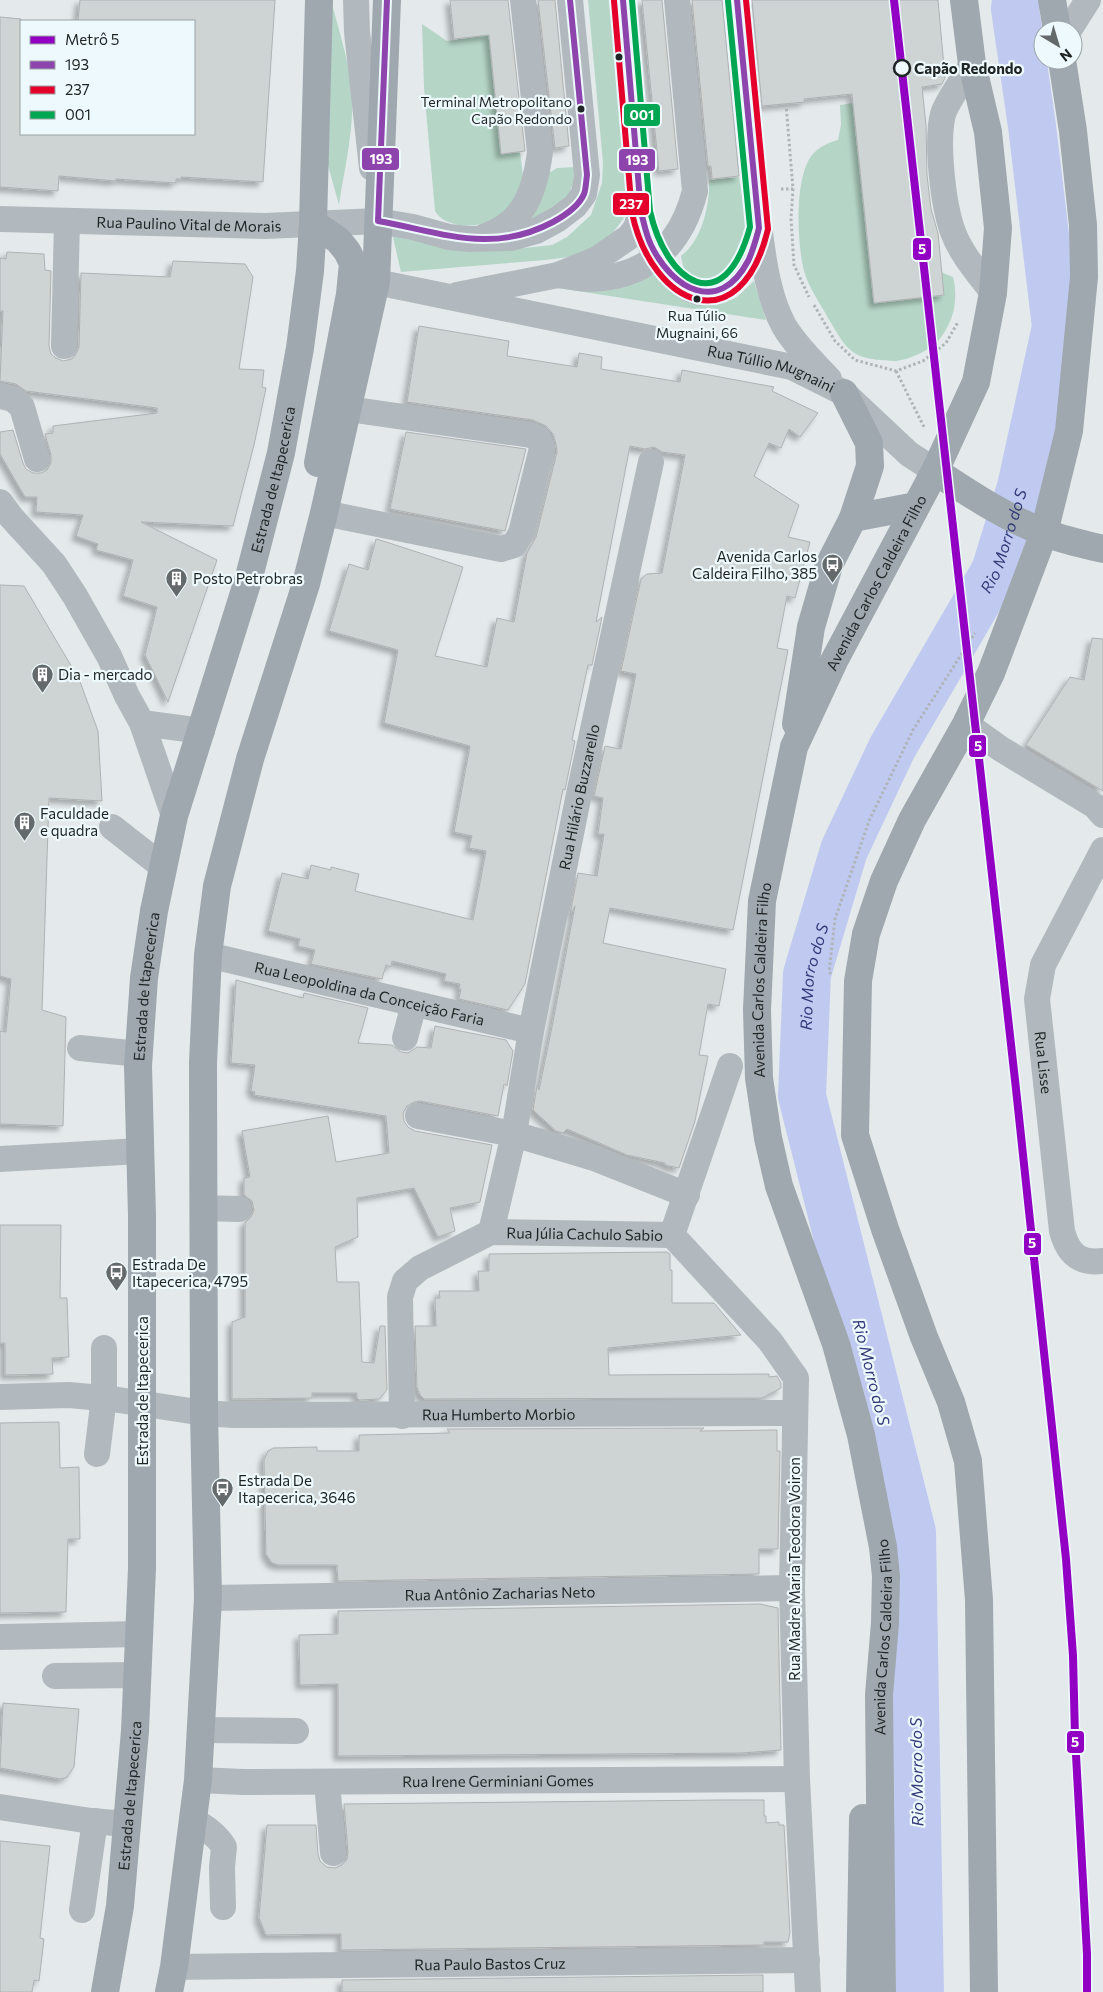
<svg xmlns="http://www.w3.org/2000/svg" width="1103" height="1992" viewBox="0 0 1103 1992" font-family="Commissioner,sans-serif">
<defs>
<filter id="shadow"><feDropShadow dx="-4.5" dy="4.5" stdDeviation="2.5" flood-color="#0004"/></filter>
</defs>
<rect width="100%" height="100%" fill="#e4eaec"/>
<!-- green -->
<g fill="#b5d6c7">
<path d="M331,0C338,27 347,55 351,83C356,123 345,165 339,205L326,158Z"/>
<path d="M486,0L501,153L520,152L524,183L519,201C510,208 500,217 489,221C473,229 444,227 435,211L424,88L422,24L447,41L473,37Z"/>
<path d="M588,0H611L628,207L623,219L612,234L586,255L545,260L401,272L388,216L506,250L552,245L567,237L591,215L602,183L603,163Z"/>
<path d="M853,103L874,303L944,295L941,272L953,277C959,301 953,323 938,341C929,351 906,361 894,361C883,360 870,360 860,356C844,349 837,332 828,318C820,303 809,288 804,271C797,244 794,178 812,155C819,147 827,143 838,140L841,125L840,105Z"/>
<path d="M574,167C575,206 553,210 523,226L547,174L557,168Z"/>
<path d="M739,177L746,224V240L736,267L705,284L684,270L681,256C702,240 710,205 709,180Z"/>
<path d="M656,274L702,304H721L737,297L754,281L766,320L551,287L638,282Z"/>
</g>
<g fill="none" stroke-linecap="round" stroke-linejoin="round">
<!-- river -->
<path stroke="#c0caf0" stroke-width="48" id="s1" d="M920,1992L912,1532L802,1096L807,974L844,850L892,748L995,571L1021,487L1056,327L1032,126L1015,9L1016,0"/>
</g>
<!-- building -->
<g fill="#ced3d4" stroke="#aeb2b3" filter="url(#shadow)">
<path d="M80,0H275L263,182L181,177V179H176V183L116,179V181L59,176L58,191L0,187V17L21,19V134H194V21H78Z"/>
<path d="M450,0H508L525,151L501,154L489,35L454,39Z"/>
<path d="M538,0H555L569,146L555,148Z"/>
<path d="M642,0H662L678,169L659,171Z"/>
<path d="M692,0H722L739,176L712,179L711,166H708Z"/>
<path d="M752,0H938L945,78L942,84L922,87L926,125L927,175L931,209L938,233L944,295L874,303L852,94L804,99L805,102L762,106Z"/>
<path d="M7,252L44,254L45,270L51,271L49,346L51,354L56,358L63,361L72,359L76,354L79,347L81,273L170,277L173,261L245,264L253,277L239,369L264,370L262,387L266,388L254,445L233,526L141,522L217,560L168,702L145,655L157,607L123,596L133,560L96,550L98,544L76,536L83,515L36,512L37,497H25L0,454V432L13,430L23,463L26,469L33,473H41L47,470L51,463V455L45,434L53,433V426L157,413V408L26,391L16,384L0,381L3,311H0V258L6,259Z"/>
<path d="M419,326L509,341L507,356L577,367L579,353L602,357L601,369L680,382L682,370L774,387L772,391L818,413L800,437L789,429L781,448L769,443L754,476L799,505L788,537L810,542L795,598L787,596L777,648L788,650L733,930L610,908L603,943L726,969L719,1006L708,1004L699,1055L708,1056L695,1121L679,1168L665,1165V1163L627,1155L567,1129L563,1133L556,1131L533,1110L537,1086L539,1090L552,1027L575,906L570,914L578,873L597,876L604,834H598L603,798L594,796L605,746L621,749L636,674L621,671L641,579L647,574L662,573L685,455L662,452L654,447L645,449L630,446L596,622L602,617L592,665H588L572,740L575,741L565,790L563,789L525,984L508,1010L459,999L461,989H459L460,984L444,981L446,974L392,961L391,967L386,965L382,979L311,964L315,950L298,946L300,939L268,931L282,873L308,879L311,865L331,870V867L359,874L355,891L473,920L486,851L469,848L472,836L454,832L470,746L384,723L398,650L329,631L349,564L368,570L376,539L380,540L463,567L435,656L487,667L497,618L514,622L527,553L536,537L557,452L556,444L553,434L546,426L533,420L407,402Z"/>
<path d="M406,432L526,449L505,531L390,509Z"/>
<path d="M0,585L24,586L79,679L98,731L102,801L49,798L42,1010L66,1017L63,1126L0,1124V1031L6,1032L11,979L0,976Z"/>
<path d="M1092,638L1103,639V791L1026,745L1070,677L1084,680Z"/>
<path d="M236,980L303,998L304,993L368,1008L358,1043L392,1045L401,1052L408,1053L417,1047L431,1048L435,1026L506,1040L513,1051L507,1086L504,1084L498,1116L420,1101L414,1102L407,1106L403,1113L404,1121L408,1127L415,1131L492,1145L480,1202L450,1208L455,1231L438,1237L414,1188L357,1198L358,1237L335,1247L337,1282H359L362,1362L374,1363L380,1326H385L387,1390L379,1399L359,1400L357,1398V1393H312V1398L232,1399V1322L245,1317V1223L251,1217L254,1210L252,1201L244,1195V1178L250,1177L242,1131L328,1116L336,1162L389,1153L386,1116L254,1095L255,1092L251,1091L255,1065L231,1063Z"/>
<path d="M0,1225H61L60,1298H67L69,1357L52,1358L53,1374L5,1375V1343H0Z"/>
<path d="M667,1252L670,1254V1270H672V1303H714L741,1335L608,1348L609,1375L769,1374V1377L777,1376L781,1383V1388L762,1398L424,1399L420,1395L417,1387L415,1326H436L435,1298H440L439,1291H479L478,1271H489V1254Z"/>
<path d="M59,1422L60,1468L79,1467L80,1539H68L66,1612L0,1613V1423Z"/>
<path d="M704,1428L700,1431L777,1430V1451H780L778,1549H759V1574L338,1581L337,1565H279L272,1563L266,1554L264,1460L268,1451L273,1448L317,1447V1451H359V1435L450,1433L447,1429Z"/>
<path d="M760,1604L778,1608L781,1750L742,1753L338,1756V1684L300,1685L299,1635L338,1634V1611Z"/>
<path d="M3,1703L79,1709L74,1767L67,1777L61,1779L0,1768Z"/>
<path d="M719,1800H764V1816H766V1823L779,1822V1825H784L790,1933L788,1942H764V1945L341,1950V1934L266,1935L259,1918L267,1825H316L318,1854L320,1861L327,1867L335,1868L342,1865L347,1859L348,1852L344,1804Z"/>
<path d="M0,1841L50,1846L40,1938L44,1939L39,1981L34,1980L32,1992H0Z"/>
<path d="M763,1975V1992H342V1980Z"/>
</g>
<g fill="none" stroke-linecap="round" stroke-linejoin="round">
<!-- path -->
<g stroke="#afb4b8" stroke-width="3" stroke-dasharray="2.5 2.5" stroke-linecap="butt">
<path d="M786,104L793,189L791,219L794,265L809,297"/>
<path d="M781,189H793"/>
<path d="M814,305L835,341L855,360L896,371L923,361L946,343L958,322"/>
<path d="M896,371L925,429"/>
<path d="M831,974L829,972L835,919L869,821L913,730L975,633"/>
</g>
<!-- minor -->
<g stroke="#b2b9be" stroke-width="26">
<path d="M356,0L357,32L372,168"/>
<path d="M623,0L641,212C643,221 645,230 648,239C654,254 665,269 677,280C704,305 732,291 748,261C753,250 756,239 759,228L737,0"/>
<path d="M1069,30L1088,0"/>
<path d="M972,64C965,77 947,101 943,114C936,142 943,205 953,232C961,254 979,274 993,293"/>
<path id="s2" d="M0,219L265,226L378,221L413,227L449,237L470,239L511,238L536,231L558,219L575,206L584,194L587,175L570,0"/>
<path d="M760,233C764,264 769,298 784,326C796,346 813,362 829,379"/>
<path d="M485,236C525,223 535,190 540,152L523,0"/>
<path d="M558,275C568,276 579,279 589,279C647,278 681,246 695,191L677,0"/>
<path id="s3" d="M376,282L792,367L844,393L909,454L935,471"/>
<path d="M457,295L558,275L597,259L629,237L636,228L641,212"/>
<path d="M64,346L67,221"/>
<path d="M0,396L13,399L22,407L37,459"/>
<path d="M0,502L11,517L54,564L75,596L109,656L127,696L142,723L174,816"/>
<path d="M324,513L501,549L514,545L521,533L542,448L539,439L531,435L348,409"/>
<path d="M142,723L202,731"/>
<path d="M966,724L1001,749L1095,806L1103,815"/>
<path d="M112,827L163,867"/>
<path id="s4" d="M1103,850L1043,965L1037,999L1062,1231C1068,1254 1079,1264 1103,1261"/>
<path id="s5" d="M208,955L531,1031"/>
<path d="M405,1038L414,1004"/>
<path d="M80,1048L139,1054"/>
<path d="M730,1066L672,1235L770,1341L796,1378L792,1588L797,1779L808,1992"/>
<path d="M418,1116L514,1134L594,1158L687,1195"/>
<path d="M0,1159L140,1151"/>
<path d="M203,1208L239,1209"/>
<path id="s6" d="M491,1232L514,1134L531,1031L579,794L651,462"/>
<path id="s7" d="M0,1397L69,1395L112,1399L204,1413L233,1415L795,1413"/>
<path id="s8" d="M402,1416L400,1297L405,1281L420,1268L491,1232L672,1235"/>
<path d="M97,1454L104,1397V1348"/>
<path id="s9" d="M208,1598L792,1588"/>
<path d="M0,1637L139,1634"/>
<path d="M55,1676L137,1675"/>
<path d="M201,1730L296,1731"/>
<path id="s10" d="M198,1780L243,1782L797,1779"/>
<path d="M327,1782L333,1853"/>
<path d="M0,1807L91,1821L127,1824"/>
<path d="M193,1820C206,1828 216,1834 224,1847L222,1867L223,1907"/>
<path d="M82,1910L95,1821"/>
<path id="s11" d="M174,1967L807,1960"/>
</g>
<!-- major -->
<g stroke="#9fa8af" stroke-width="28">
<path d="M1052,0L1057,30"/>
<path d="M313,223L338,240L347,251L353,263L350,294L318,463"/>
<path d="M935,471C969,493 1004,517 1043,532C1062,540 1083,544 1103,549"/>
<path d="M853,518L916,506"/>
<path d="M796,724L811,627L829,565L853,518L870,466L869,443L844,393"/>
<path id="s12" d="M105,1992L120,1906L135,1731L142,1568V1216L138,1066L144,978L154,911L174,816L249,577L281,453L300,348L310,271L313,223L319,0"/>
<path d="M169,1992L174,1967L198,1780L208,1598L204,1413L203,1063L208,955L217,886L250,759L306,584L324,513L376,282L387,0"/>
<path d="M860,1992L863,1818"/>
<path id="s13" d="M882,1992L879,1695L885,1623L886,1576L883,1547L861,1435L836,1344L779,1186L768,1138L759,1078L757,1010L762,901L794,747L834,661L935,471L976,382L993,293L998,228L988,132L972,64L964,0"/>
<path d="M984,1992L979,1600L968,1461L951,1402L924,1337L885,1229L855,1135L858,981L866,934L884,881L912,820L966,724L991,673L1044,533L1069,431L1084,277L1083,225L1073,131L1062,60"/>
</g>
<defs>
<g id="bus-1">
<path d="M387,0L378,221C441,232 491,255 553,222C564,216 579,206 584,194C586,189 586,181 587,175L570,0"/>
<path d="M623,0L641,212C644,223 646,235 651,245C672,289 719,316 748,261C753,251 756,239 759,228L737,0"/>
</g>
<path id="bus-2" d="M614,1L632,213C652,308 741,343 768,229L746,0"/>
<path id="bus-3" d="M632,0L650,211C666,283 724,322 750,227L728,1"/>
</defs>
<!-- bus-1 casing -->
<use href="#bus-1" stroke="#edf9fc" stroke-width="10"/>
<!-- bus-2 casing -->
<use href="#bus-2" stroke="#edf9fc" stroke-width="10"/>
<!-- bus-3 casing -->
<use href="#bus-3" stroke="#edf9fc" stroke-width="10"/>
<!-- bus-1 -->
<use href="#bus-1" stroke="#8e44ad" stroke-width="6"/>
<!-- bus-2 -->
<use href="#bus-2" stroke="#e4002b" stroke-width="6"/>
<!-- bus-3 -->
<use href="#bus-3" stroke="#00a651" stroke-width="6"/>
<defs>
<path id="metro-1" d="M894,0L1016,1089L1066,1559L1073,1656L1075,1737L1087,1954V1992"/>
</defs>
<!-- metro-1 casing -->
<use href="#metro-1" stroke="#edf9fc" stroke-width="11"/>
<!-- metro-1 -->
<use href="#metro-1" stroke="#9200c3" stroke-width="8"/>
</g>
<!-- icons -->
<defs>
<symbol id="bus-pin" viewBox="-11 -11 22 30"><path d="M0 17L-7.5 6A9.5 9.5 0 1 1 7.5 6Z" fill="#64696b" stroke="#edf9fc"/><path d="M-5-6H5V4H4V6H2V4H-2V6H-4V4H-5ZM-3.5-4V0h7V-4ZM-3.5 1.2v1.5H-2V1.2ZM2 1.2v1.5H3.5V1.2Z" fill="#fff"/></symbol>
<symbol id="building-pin" viewBox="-11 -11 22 30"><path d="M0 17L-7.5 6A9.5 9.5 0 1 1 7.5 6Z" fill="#64696b" stroke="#edf9fc"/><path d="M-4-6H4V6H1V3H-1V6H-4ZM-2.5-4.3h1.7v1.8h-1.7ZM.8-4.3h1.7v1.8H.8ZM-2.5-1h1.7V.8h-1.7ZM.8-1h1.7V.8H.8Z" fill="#fff"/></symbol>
</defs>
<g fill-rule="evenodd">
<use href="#bus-pin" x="820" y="552" width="25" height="34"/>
<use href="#building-pin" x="164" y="566" width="25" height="34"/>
<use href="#building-pin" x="30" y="662" width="25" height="34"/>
<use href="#building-pin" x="12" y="810" width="25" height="34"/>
<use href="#bus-pin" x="104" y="1260" width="25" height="34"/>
<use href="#bus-pin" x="210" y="1476" width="25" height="34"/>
</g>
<!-- markers -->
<g fill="#1f2425" stroke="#edf9fc" stroke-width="2">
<circle cx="619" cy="57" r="4.5"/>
<circle cx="581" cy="109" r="4.5"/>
<circle cx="697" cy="299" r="4.5"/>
</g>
<circle fill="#edf9fc" stroke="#1f2425" stroke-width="2.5" cx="902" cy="68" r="8"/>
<g text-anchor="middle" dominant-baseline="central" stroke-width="4.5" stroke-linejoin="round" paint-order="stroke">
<!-- bus labels -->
<g font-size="14" fill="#1f2425" stroke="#edf9fc" text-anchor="end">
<text x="572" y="101">Terminal Metropolitano<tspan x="572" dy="17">Capão Redondo</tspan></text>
<text x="697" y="315" text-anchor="middle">Rua Túlio<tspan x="697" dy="17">Mugnaini, 66</tspan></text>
</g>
<!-- stop labels -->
<g font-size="15" font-weight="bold" fill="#1f2425" stroke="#edf9fc" text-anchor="start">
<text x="914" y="68">Capão Redondo</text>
</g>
<!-- street labels -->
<g font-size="15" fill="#1f2425" stroke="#edf9fc">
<text stroke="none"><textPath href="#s2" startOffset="189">Rua Paulino Vital de Morais</textPath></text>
<text stroke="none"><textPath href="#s3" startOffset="405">Rua Túllio Mugnaini</textPath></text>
<text stroke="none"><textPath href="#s12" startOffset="1532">Estrada de Itapecerica</textPath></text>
<text stroke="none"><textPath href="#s13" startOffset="1450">Avenida Carlos Caldeira Filho</textPath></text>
<text stroke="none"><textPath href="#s6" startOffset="444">Rua Hilário Buzzarello</textPath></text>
<text stroke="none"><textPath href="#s13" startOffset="1030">Avenida Carlos Caldeira Filho</textPath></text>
<text stroke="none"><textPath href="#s12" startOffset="1008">Estrada de Itapecerica</textPath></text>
<text stroke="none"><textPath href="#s5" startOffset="166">Rua Leopoldina da Conceição Faria</textPath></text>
<text stroke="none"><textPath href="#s4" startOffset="228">Rua Lisse</textPath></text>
<text stroke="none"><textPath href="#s8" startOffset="329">Rua Júlia Cachulo Sabio</textPath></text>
<text transform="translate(142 1391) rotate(-90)">Estrada de Itapecerica</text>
<text stroke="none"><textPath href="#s7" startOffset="500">Rua Humberto Morbio</textPath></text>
<text transform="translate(794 1569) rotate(-90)">Rua Madre Maria Teodora Voiron</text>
<text stroke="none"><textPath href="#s9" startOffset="292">Rua Antônio Zacharias Neto</textPath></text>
<text stroke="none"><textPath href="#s13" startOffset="355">Avenida Carlos Caldeira Filho</textPath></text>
<text stroke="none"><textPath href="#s10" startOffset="300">Rua Irene Germiniani Gomes</textPath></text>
<text stroke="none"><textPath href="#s12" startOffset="198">Estrada de Itapecerica</textPath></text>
<text stroke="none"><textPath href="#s11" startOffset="316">Rua Paulo Bastos Cruz</textPath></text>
</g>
<!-- poi labels -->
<g font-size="15" fill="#1f2425" stroke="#edf9fc" text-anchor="start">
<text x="817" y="556" text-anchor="end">Avenida Carlos<tspan x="817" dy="17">Caldeira Filho, 385</tspan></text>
<text x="193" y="578">Posto Petrobras</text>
<text x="58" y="674">Dia - mercado</text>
<text x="40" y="813">Faculdade<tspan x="40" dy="17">e quadra</tspan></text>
<text x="132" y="1264">Estrada De<tspan x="132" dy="17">Itapecerica, 4795</tspan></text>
<text x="238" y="1480">Estrada De<tspan x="238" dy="17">Itapecerica, 3646</tspan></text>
</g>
<!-- water labels -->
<g font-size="16" font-style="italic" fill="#323b79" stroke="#edf9fc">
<text stroke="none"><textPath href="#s1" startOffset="1510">Rio Morro do S</textPath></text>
<text stroke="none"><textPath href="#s1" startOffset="1030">Rio Morro do S</textPath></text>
<text transform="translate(872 1372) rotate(76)">Rio Morro do S</text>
<text transform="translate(916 1772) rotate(-91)">Rio Morro do S</text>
</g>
</g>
<g stroke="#edf9fc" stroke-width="2">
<rect x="623" y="103" width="38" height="24" rx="5" fill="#00a651"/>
<rect x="361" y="147" width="39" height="24" rx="5" fill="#8e44ad"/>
<rect x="618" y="148" width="38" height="24" rx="5" fill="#8e44ad"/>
<rect x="612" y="192" width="38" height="24" rx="5" fill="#e4002b"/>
<rect x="912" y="237" width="20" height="24" rx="5" fill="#9200c3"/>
<rect x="968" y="734" width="19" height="24" rx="5" fill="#9200c3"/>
<rect x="1023" y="1232" width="19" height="24" rx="5" fill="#9200c3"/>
<rect x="1066" y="1730" width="19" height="24" rx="5" fill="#9200c3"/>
</g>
<g font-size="14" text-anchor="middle" font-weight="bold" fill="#fff">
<text x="642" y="120">001</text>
<text x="381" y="164">193</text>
<text x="637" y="165">193</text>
<text x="631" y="209">237</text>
<text x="922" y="254">5</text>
<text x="978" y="751">5</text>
<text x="1032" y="1248">5</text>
<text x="1075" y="1747">5</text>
</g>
<!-- legend -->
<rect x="20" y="20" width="175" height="115" fill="#edf9fc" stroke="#9ba4a6"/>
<rect x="30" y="36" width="25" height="8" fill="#9200c3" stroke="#9ba4a6"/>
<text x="65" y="45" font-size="15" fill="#1f2425">Metrô 5</text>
<rect x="30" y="61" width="25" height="8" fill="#8e44ad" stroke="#9ba4a6"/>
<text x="65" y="70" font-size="15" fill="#1f2425">193</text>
<rect x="30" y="86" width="25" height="8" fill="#e4002b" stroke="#9ba4a6"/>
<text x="65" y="95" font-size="15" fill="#1f2425">237</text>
<rect x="30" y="111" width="25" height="8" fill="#00a651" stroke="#9ba4a6"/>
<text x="65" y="120" font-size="15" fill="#1f2425">001</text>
<!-- north arrow -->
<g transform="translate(1058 45) rotate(142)"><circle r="24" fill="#edf9fc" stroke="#9ba4a6"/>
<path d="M0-4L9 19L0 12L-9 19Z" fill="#64696b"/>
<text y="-8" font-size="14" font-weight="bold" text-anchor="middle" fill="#1f2425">N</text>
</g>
</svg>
